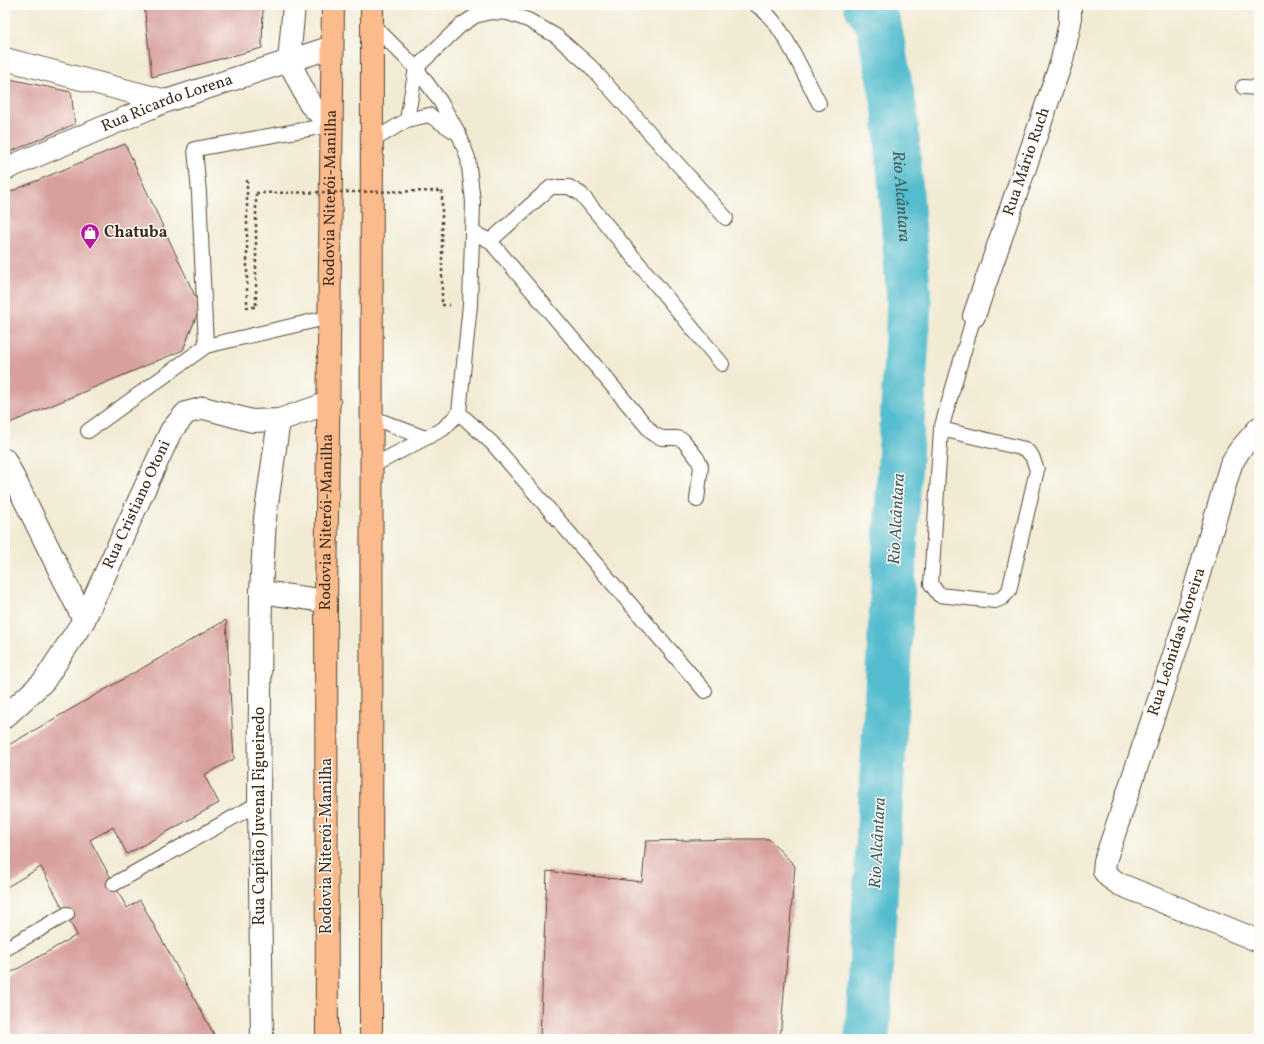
<svg xmlns="http://www.w3.org/2000/svg" width="1264" height="1044" viewBox="0 0 1264 1044" font-family="Vollkorn,serif">
<rect width="100%" height="100%" fill="#fdfcf7"/>
<filter id="ink" filterUnits="userSpaceOnUse"><feTurbulence type="fractalNoise" baseFrequency=".025" numOctaves="2"/><feDisplacementMap in="SourceGraphic" scale="8" xChannelSelector="R" yChannelSelector="G"/><feConvolveMatrix kernelMatrix="1 2 1 2 8 2 1 2 1" color-interpolation-filters="sRGB"/></filter>
<filter id="wash" filterUnits="userSpaceOnUse"><feTurbulence type="fractalNoise" baseFrequency=".012" numOctaves="4" result="noise"/><feDisplacementMap in="SourceGraphic" scale="16" xChannelSelector="R" yChannelSelector="G"/><feGaussianBlur stdDeviation="0.9" result="paint"/><feColorMatrix in="noise" values="0 0 0 0 0 0 0 0 0 0 0 0 0 0 0 0 0 1.4 0 .05"/><feComposite in="paint" operator="in"/></filter>
<g filter="url(#wash)">
<rect width="100%" height="100%" fill="#f2ebd4"/>
<g fill="none" stroke-linecap="round" stroke-linejoin="round">
<!-- river -->
<path stroke="#52bcce" stroke-width="45" id="s1" d="M866,5L879,25L895,111L909,302L867,1039"/>
</g>
<g id="blocks">
<!-- building -->
<g fill="#d8a09d">
<path d="M144,5H263L262,48L152,77Z"/>
<path d="M5,78L71,92L75,124L5,154Z"/>
<path d="M125,144L200,307L183,350L5,425V194Z"/>
<path d="M226,620L234,759L204,775L219,803L127,854L113,827L90,840L127,908L140,900L216,1038L5,1039V976L77,935L41,867L5,888V747Z"/>
<path d="M740,839H769L795,866L780,1039H540L547,871L642,882L646,841Z"/>
</g>
</g>
</g>
<g filter="url(#ink)">
<use href="#blocks" fill-opacity="0" stroke="#564739" stroke-width="1"/>
<g fill="none" stroke-linecap="round" stroke-linejoin="round">
<defs>
<g id="service">
<path d="M756,5C782,20 804,76 819,103"/>
<path d="M1243,87L1259,88"/>
<path d="M407,120L416,68L460,26L475,16L490,12L508,13L528,20L556,36L590,66L726,218"/>
<path d="M372,141L407,120L429,115L457,133"/>
<path d="M472,232L490,241L653,434L662,438H677L683,440L697,458L701,466L697,500"/>
<path d="M490,241L551,187H569L581,194L722,364"/>
<path d="M206,346L199,193L195,149L331,125"/>
<path d="M459,413L492,443L705,691"/>
<path d="M371,417L425,438"/>
<path d="M941,429L1025,449L1032,456L1037,470L1009,591L1002,598L995,601L939,595L931,584L941,429L974,316"/>
<path d="M88,431L206,346L330,317"/>
<path d="M372,466L443,429L459,413L470,305L473,202L468,158L459,134L440,101L416,68L372,24"/>
<path d="M114,884L259,803"/>
<path d="M5,949L67,914"/>
</g>
<g id="minor">
<path d="M5,59L166,101"/>
<path id="s2" d="M5,169L166,101L332,47"/>
<path id="s3" d="M974,316L1062,60L1070,23V5"/>
<path d="M1259,428L1239,451L1231,464L1184,625L1105,861L1104,871L1109,877L1119,884L1259,941"/>
<path d="M5,460L84,620"/>
<path d="M261,592L326,601"/>
<path id="s4" d="M5,717L44,681L84,620L171,431L186,413L204,408L252,421L279,420L329,403"/>
<path d="M262,1039L259,803L261,592L265,518L279,420"/>
</g>
<path id="tertiary" d="M294,5L289,61L310,104L331,125"/>
<g id="trunk">
<path id="s5" d="M327,1039L326,601L333,5"/>
<path d="M371,1039L372,5"/>
</g>
</defs>
<!-- service casing -->
<use href="#service" stroke="#564739" stroke-width="16"/>
<!-- minor casing -->
<use href="#minor" stroke="#564739" stroke-width="24"/>
<!-- tertiary casing -->
<use href="#tertiary" stroke="#564739" stroke-width="24"/>
<!-- trunk casing -->
<use href="#trunk" stroke="#564739" stroke-width="24"/>
<!-- path -->
<g stroke="#564739" stroke-width="2.5" stroke-dasharray="3 3" stroke-linecap="butt">
<path d="M247,180V307H256V193"/>
<path d="M442,191V305H450"/>
</g>
<!-- service -->
<use href="#service" stroke="#fff" stroke-width="14"/>
<!-- minor -->
<use href="#minor" stroke="#fff" stroke-width="22"/>
<!-- tertiary -->
<use href="#tertiary" stroke="#fff" stroke-width="22"/>
<!-- trunk -->
<use href="#trunk" stroke="#fbbb8c" stroke-width="22"/>
<!-- path-bridge -->
<path stroke="#564739" stroke-width="2.5" stroke-dasharray="3 3" stroke-linecap="butt" d="M256,193L442,191"/>
</g>
</g>
<!-- icons -->
<defs>
<symbol id="shop-pin" viewBox="-11 -11 22 30"><path d="M0 17L-7.5 6A9.5 9.5 0 1 1 7.5 6Z" fill="#b5179e" stroke="#fdfcf7"/><path d="M-5-2.5h2.3a2.7 3.5 0 0 1 5.4 0H5L5.5 6h-11ZM-1.5-2.5h3a1.5 2.3 0 0 0-3 0Z" fill="#fff"/></symbol>
</defs>
<g fill-rule="evenodd">
<use href="#shop-pin" x="79" y="222" width="22" height="30"/>
</g>
<g text-anchor="middle" dominant-baseline="central" stroke-width="3" stroke-linejoin="round" paint-order="stroke">
<!-- street labels -->
<g font-size="16" fill="#3b2a1e" stroke="#fdfcf7">
<text stroke="none"><textPath href="#s2" startOffset="175">Rua Ricardo Lorena</textPath></text>
<text stroke="none"><textPath href="#s3" startOffset="163">Rua Mário Ruch</textPath></text>
<text stroke="none"><textPath href="#s5" startOffset="841">Rodovia Niterói-Manilha</textPath></text>
<text stroke="none"><textPath href="#s4" startOffset="253">Rua Cristiano Otoni</textPath></text>
<text stroke="none"><textPath href="#s5" startOffset="517">Rodovia Niterói-Manilha</textPath></text>
<text transform="translate(1177 642) rotate(-72)">Rua Leônidas Moreira</text>
<text transform="translate(260 816) rotate(-90)">Rua Capitão Juvenal Figueiredo</text>
<text transform="translate(327 846) rotate(-90)">Rodovia Niterói-Manilha</text>
</g>
<!-- poi labels -->
<g font-size="16" font-weight="bold" fill="#3b2a1e" stroke="#fdfcf7" text-anchor="start">
<text x="104" y="233">Chatuba</text>
</g>
<!-- water labels -->
<g font-size="17" font-style="italic" fill="#435d5c" stroke="#fdfcf7">
<text stroke="none"><textPath href="#s1" startOffset="197">Rio Alcântara</textPath></text>
<text transform="translate(897 519) rotate(-87)">Rio Alcântara</text>
<text transform="translate(878 843) rotate(-87)">Rio Alcântara</text>
</g>
</g>
<!-- margin -->
<rect width="1264" height="1044" fill="none" stroke="#fdfcf7" stroke-width="20"/>
</svg>
